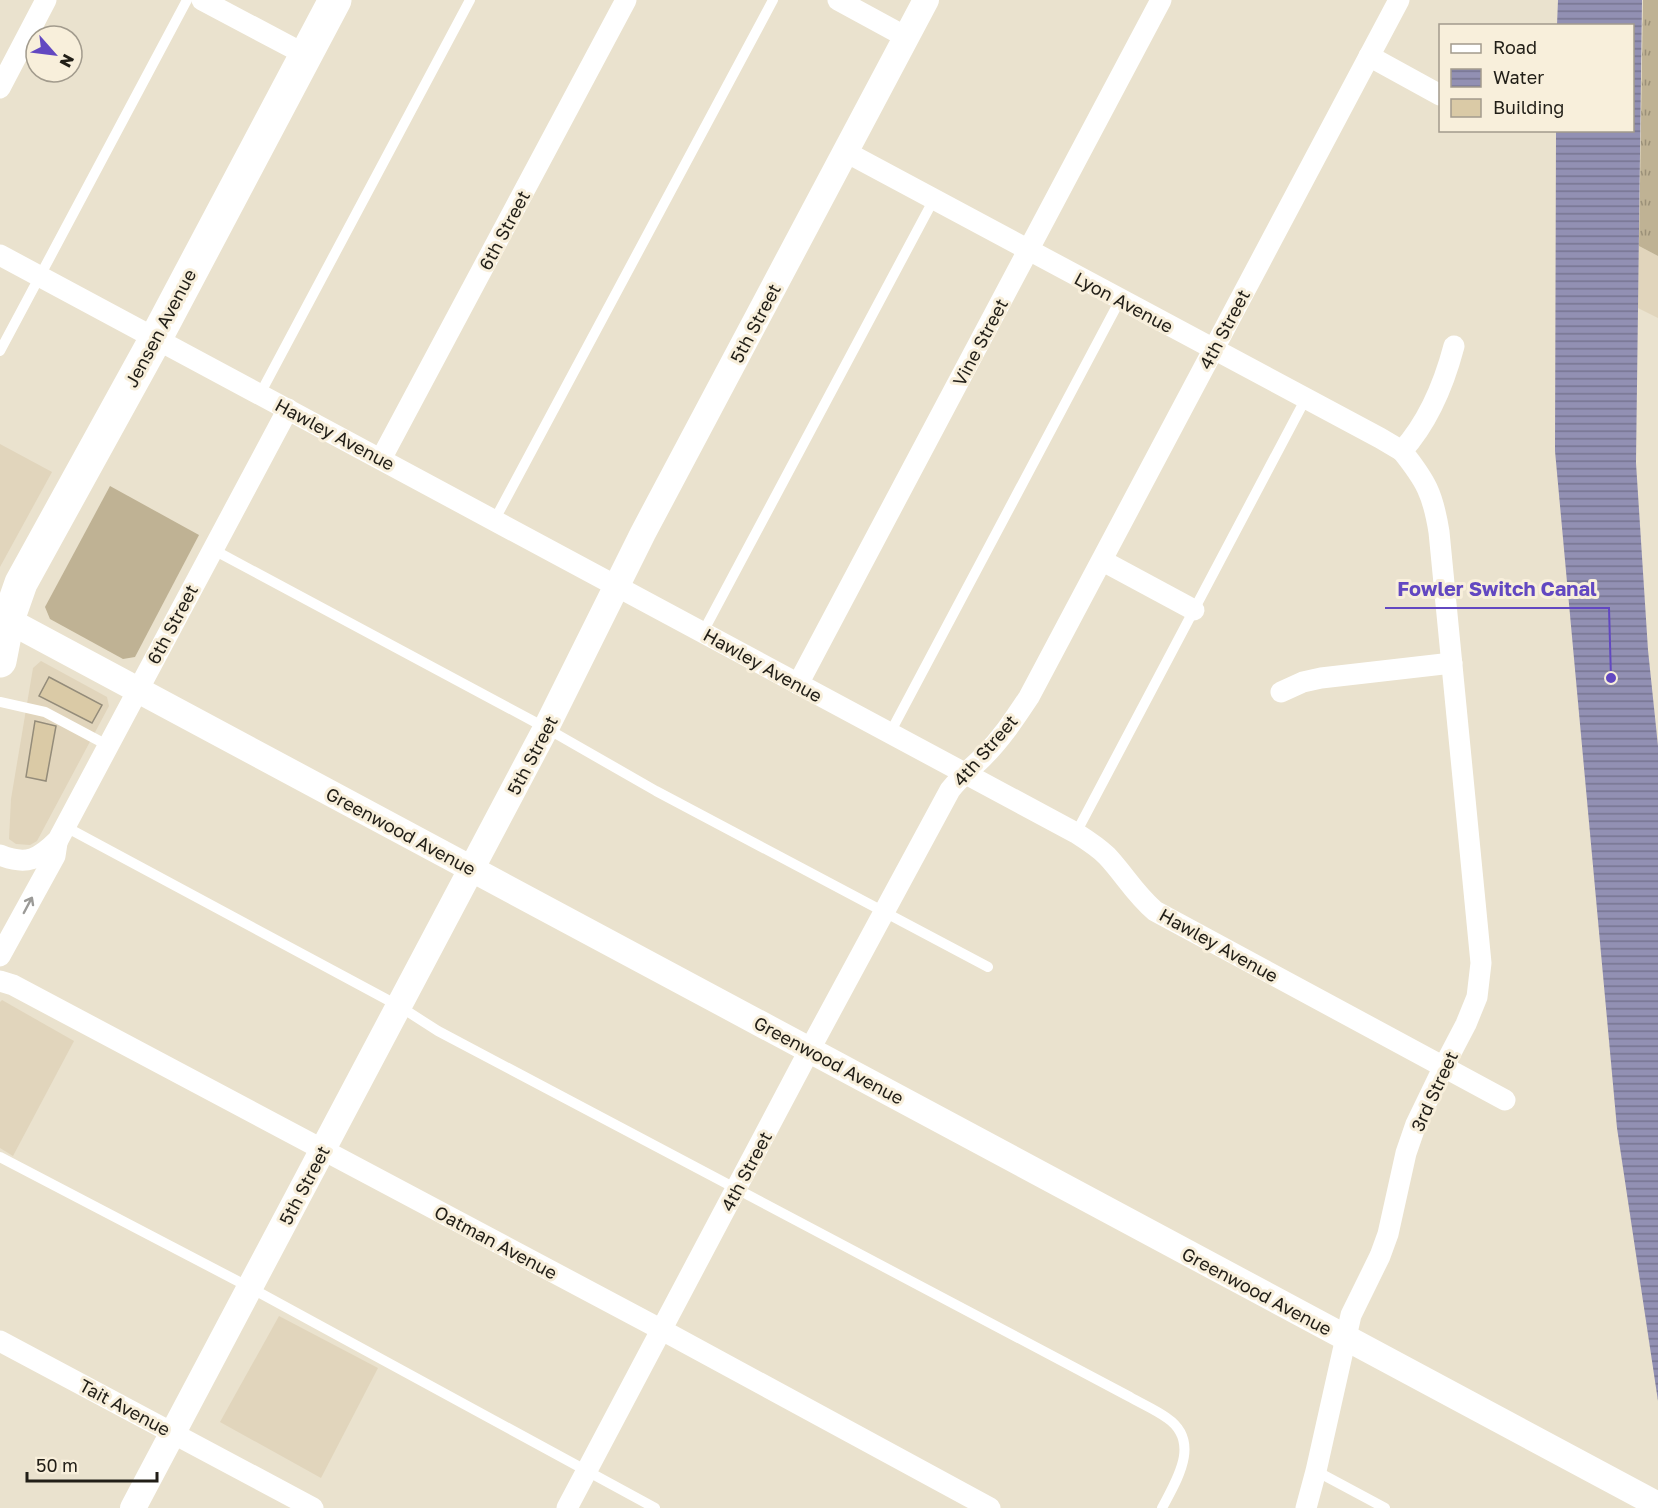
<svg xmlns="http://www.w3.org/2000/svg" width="1658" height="1508" viewBox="0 0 1658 1508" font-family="'Golos Text',sans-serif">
<defs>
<pattern id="park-tufts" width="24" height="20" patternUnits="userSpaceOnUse" patternTransform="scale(1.5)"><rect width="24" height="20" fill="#bfb294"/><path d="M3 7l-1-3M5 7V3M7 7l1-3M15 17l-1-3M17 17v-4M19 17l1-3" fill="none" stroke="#9b9078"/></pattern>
<pattern id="water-rules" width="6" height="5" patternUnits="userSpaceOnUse" patternTransform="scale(1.5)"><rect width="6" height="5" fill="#9290b3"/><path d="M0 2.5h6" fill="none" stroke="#777591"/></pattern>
</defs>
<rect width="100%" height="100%" fill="#eae2ce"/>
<!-- built -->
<g fill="#e1d5bc">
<path d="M1639,246L1658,256V318L1638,308Z"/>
<path d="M0,444L52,472L0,567Z"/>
<path d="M41,661L107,697L109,706L37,841L30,845L16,844L9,839L11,799L33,668Z"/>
<path d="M2,1000L74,1041L13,1156L0,1148V1002Z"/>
<path d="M279,1316L378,1368L321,1478L220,1422Z"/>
</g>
<!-- grass -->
<path fill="#bfb294" d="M110,486L199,535L135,657L123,659L50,619L45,607Z"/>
<!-- park -->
<path fill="url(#park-tufts)" d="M1643,0H1658V256L1639,246Z"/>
<!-- water -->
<path fill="url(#water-rules)" d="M1558,0H1642L1636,463L1648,650L1658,746V1401L1617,1128L1555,451L1556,131L1632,130V26L1557,25Z"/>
<!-- building -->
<g fill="#dacaa6" stroke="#948c7a" stroke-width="1.5">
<path d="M49,677L102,705L92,723L39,696Z"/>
<path d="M35,721L56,726L46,781L26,777Z"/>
</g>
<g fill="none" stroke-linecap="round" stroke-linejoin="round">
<!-- service -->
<g stroke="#fff" stroke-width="10">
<path d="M0,351L187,0"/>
<path d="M260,394L470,0"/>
<path d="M494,521L773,0"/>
<path d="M212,549L546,728L656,791L988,967"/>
<path d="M703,632L934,199"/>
<path d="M0,702L45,712L107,745"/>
<path d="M890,733L1120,300"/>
<path d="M64,826L399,1006L438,1031L1130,1397C1142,1404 1156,1410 1167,1418C1202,1442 1176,1481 1162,1508"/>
<path d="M1076,833L1306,398"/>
<path d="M0,1157L249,1287L655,1508"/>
<path d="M1316,1471L1385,1508"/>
</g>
<!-- minor -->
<g stroke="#fff" stroke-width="21">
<path d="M202,0L306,55"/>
<path d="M838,0L906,37"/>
<path d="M1369,56L1440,95"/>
<path d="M0,88L46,0"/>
<path d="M846,152L1380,438L1402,451"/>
<path d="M0,255L1076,833C1087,840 1098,847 1107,856C1124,874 1135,894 1155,911L1505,1100"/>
<path d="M381,459L626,0"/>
<path d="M1103,561L1194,610"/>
<path d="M798,684L1161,0"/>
<path d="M1281,692L1303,682L1321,678L1452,663"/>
<path d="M0,855C27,866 39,859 58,840L288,409"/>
<path d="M0,956L55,856L57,843"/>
<path d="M0,981L13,985L662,1330L990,1508"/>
<path d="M0,1341L313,1508"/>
<path d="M567,1508L810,1049L950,790C962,775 971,769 983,757C1002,738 1015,718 1029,697L1399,0"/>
<path d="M1306,1508L1316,1471L1351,1315L1380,1256L1388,1234L1406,1153L1416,1124L1444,1066L1466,1024L1477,997L1481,963L1439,532C1433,494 1426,481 1402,451C1429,421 1444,384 1454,346"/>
</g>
<!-- tertiary -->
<g stroke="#fff" stroke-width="26">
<path d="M0,616L1658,1505"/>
<path d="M133,1508L546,728L643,533L926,0"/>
</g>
<!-- primary -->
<path stroke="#fff" stroke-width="33" d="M0,661L8,620L21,583L156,338L335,0"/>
</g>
<!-- one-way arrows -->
<defs><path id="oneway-shaft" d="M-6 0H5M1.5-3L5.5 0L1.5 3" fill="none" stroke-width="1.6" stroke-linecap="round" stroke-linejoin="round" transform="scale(1.5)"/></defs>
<use stroke="#9b9a97" href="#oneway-shaft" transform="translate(28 905) rotate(-62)"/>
<g text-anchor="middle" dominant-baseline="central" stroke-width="6" stroke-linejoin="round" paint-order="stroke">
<!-- street labels -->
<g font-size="18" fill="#211e17" stroke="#f8efdb">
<text transform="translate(504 230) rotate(-62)">6th Street</text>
<text transform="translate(1124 302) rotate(28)">Lyon Avenue</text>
<text transform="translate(755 323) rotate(-62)">5th Street</text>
<text transform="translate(160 328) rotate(-62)">Jensen Avenue</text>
<text transform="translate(1224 329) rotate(-62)">4th Street</text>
<text transform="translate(980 342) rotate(-62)">Vine Street</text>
<text transform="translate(335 434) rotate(28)">Hawley Avenue</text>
<text transform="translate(172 624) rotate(-62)">6th Street</text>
<text transform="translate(763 665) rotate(29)">Hawley Avenue</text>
<text transform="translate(985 750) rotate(-49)">4th Street</text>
<text transform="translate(532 755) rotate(-62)">5th Street</text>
<text transform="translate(401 831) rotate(28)">Greenwood Avenue</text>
<text transform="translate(1219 945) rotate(29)">Hawley Avenue</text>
<text transform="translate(829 1060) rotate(28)">Greenwood Avenue</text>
<text transform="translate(1434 1091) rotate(-65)">3rd Street</text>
<text transform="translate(746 1171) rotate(-62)">4th Street</text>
<text transform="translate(304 1185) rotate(-62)">5th Street</text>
<text transform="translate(496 1242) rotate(28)">Oatman Avenue</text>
<text transform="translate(1257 1291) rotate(28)">Greenwood Avenue</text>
<text transform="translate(125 1407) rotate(28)">Tait Avenue</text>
</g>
</g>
<!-- callouts -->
<path fill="none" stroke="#6248c1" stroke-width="2" d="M1611 678L1609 608H1385"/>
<circle fill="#6248c1" stroke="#f8efdb" stroke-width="2" cx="1611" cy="678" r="6"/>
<g font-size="20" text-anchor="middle" font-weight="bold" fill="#6248c1" stroke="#f8efdb" stroke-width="6" stroke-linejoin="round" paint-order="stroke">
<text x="1497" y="596">Fowler Switch Canal</text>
</g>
<!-- legend -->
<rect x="1439" y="24" width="195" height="108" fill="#f8efdb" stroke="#a29b8d" stroke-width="1.5"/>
<rect x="1451" y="44" width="30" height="9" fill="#ffffff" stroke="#a29b8d" stroke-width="1.5"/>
<text x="1493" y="54" font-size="18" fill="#211e17">Road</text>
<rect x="1451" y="69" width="30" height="18" fill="url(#water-rules)" stroke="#a29b8d" stroke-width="1.5"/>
<text x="1493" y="84" font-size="18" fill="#211e17">Water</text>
<rect x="1451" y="99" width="30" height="18" fill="#dacaa6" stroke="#a29b8d" stroke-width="1.5"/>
<text x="1493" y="114" font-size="18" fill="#211e17">Building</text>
<!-- north arrow -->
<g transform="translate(54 54) rotate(118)"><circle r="28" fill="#f8efdb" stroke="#a29b8d" stroke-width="1.5"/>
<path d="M0-4.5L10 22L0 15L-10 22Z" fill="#6248c1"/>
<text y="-9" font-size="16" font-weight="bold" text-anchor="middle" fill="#211e17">N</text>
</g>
<!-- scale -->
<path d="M27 1472v9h130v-9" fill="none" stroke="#211e17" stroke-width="3"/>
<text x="36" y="1472" font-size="18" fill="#211e17" stroke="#f8efdb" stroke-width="4.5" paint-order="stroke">50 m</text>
</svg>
